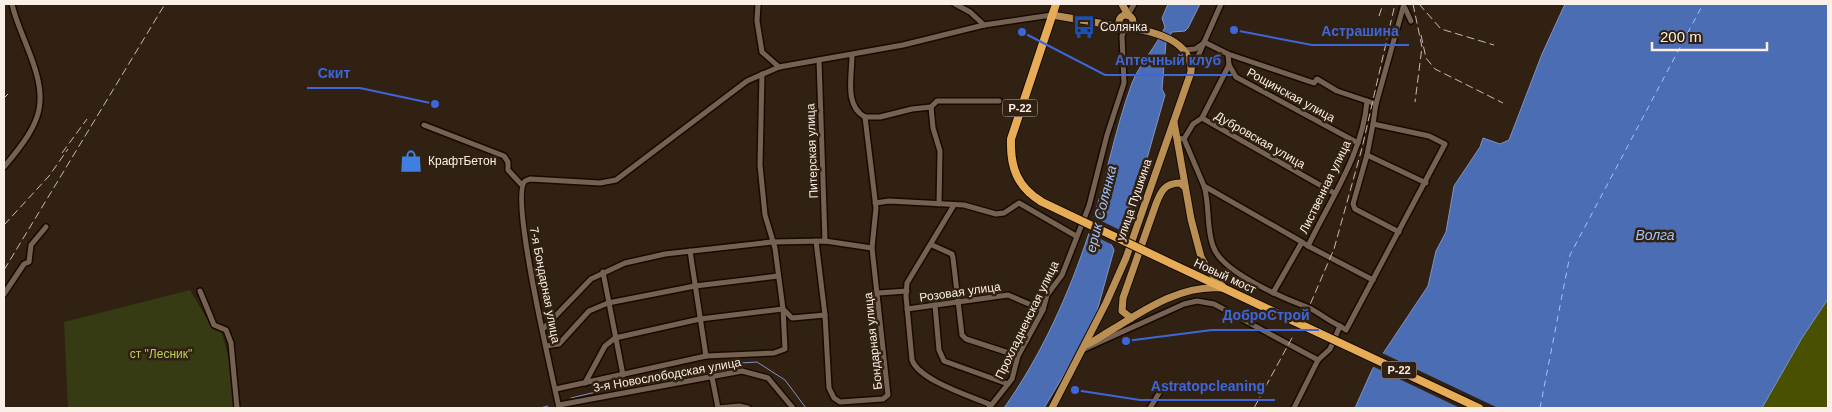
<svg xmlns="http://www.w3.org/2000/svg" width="1832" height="412" viewBox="0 0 1832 412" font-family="Arial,sans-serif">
<rect width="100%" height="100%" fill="#312112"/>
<!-- green -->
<path fill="#363b13" d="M190,290L211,326L221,330L232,370L236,408H68L64,322Z"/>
<!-- forest -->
<path fill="#495100" d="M1828,299V408H1762L1802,338Z"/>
<!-- water -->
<g fill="#4a6db4" stroke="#7f94c3">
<path d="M1168,4H1200L1188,28L1185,31L1172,32L1166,42L1162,89L1165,95L1129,222L1111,244L1114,250L1097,311L1074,358L1044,408H1004C1041,356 1069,294 1089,233C1105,184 1114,132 1132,83C1140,63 1156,47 1165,27L1162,18Z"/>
<path d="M1565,4H1828V299L1802,338L1762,408H1355L1372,370L1428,286L1436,251L1446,232L1454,186L1480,147L1483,138L1500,144L1509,140L1542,54Z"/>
</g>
<!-- pier -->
<g fill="#312112">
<path d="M1091,216L1124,232L1115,246L1086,232Z"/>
<path d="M1380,352L1498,408H1460L1372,366Z"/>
</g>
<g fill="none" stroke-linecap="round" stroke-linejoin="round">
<!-- stream -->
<g stroke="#7f94c3" stroke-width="1">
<path d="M571,398L708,365L757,362L785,380L806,408"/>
<path d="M540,408L548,406"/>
</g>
<!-- ferry -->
<path stroke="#a4c3fe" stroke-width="1" stroke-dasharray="6 5" stroke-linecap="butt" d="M1540,408L1570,255L1703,4"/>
<defs>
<g id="minor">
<path d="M758,4L757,21L762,52L779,67"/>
<path d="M955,4L970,12L984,25"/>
<path d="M1405,8L1411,21"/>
<path d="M1128,15L1134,4"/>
<path d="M1204,42L1228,54L1314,83L1317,79L1337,91L1376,104L1404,4"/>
<path d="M1185,50L1195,49L1204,43"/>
<path d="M1228,54L1229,65L1236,77L1358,143"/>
<path d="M852,55C852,76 844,106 865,117"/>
<path d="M819,60L825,241"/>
<path d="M1191,72L1221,4"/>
<path d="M931,107L933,128L940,151L939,204"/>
<path d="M865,117H880L912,109L931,107L937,101H999"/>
<path d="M1202,118L1334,193"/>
<path d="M1373,124L1367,155L1353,204L1355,209L1399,232"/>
<path d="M424,125L504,156L508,162V170L521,184"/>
<path d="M1176,138L1184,139L1204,186L1302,242"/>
<path d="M1184,139L1193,124L1202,118L1229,65"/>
<path d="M1367,155L1426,183"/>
<path d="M4,167C44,119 50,103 26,44C21,31 15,18 12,4"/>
<path d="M1204,186C1210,205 1206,227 1213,246C1221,272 1283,298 1307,307C1319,312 1328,321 1340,326"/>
<path d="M875,203L889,201L964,205L996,214L1004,213L1019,203L1076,236"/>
<path d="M954,205L907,283L906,296L912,360C920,381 971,396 991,405"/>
<path d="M816,241L825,315L829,388L834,398L840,402L883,399L888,395L872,248L876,208L865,117"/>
<path d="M932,245L952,254L953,258L962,335L966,339L1018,356"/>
<path d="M1308,246L1373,280"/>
<path d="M690,251L706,356"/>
<path d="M603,272L623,375"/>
<path d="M200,291L214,325L226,330L231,343L237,408"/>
<path d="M878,293L907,291"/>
<path d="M1273,293L1302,242L1308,246C1330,200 1363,153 1367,101"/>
<path d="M4,294L24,264L29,262L31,245L46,227"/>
<path d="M935,305L939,350L944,361L1008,384"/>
<path d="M907,309L1008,295L1043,310"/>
<path d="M543,329L591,279L625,263L665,254L772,242L825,241L872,248"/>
<path d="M546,346L559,344L589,311L608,303L695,286L778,276"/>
<path d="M1082,350L1184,304L1197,301L1214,304L1318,360"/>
<path d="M712,377L718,408"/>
<path d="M585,383L605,346L615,338L700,319L783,309L792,318L825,315"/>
<path d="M556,389L706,356L774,353L785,349L783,309L775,248L765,215L760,165L762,74"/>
<path d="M559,405L742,371L768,378L793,408"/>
<path d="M559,408C553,378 509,196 525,181L530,179L600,183L616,180L747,81L779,67L903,45L984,25L1052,15"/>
<path d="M718,408L739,406L748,408"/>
<path d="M989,408L1012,379L1018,356L1043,310L1047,295L1062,275L1089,206L1107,135L1124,83L1122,36L1125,28"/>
<path d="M1150,408L1161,390"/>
<path d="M1294,408L1318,360L1330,349L1340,326L1346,330L1445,144L1429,136L1373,124L1376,104"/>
</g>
<g id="major">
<path d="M1122,4L1128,15"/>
<path d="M1052,15L1122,27"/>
<circle cx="1126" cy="22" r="7"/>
<path d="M1174,122L1191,219L1201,257L1207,268L1224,288"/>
<path d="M1131,318L1122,311L1123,298L1156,204C1161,191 1165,183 1180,183L1185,187"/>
<path d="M1085,345C1095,342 1105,333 1115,328C1147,308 1182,285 1221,288"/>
<path d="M1052,408L1106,303L1126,258L1191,72C1192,40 1153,31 1128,28"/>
</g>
<g id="highway">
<path d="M1042,202C1017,187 1010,167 1011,139L1056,4"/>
<path d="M1170,263L1319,333"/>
</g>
</defs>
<!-- minor casing -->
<use href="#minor" stroke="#180a01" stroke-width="8"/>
<!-- major casing -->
<use href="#major" stroke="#180a01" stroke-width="9"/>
<!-- highway casing -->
<use href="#highway" stroke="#180a01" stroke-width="10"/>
<!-- minor -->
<use href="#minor" stroke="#756252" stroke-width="5"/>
<!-- major -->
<use href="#major" stroke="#b98f54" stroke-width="7"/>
<!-- highway -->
<use href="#highway" stroke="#e7ad56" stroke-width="8"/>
<!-- rail -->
<g stroke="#c7bab0" stroke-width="1" stroke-dasharray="8 4" stroke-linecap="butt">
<path d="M1413,4L1422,47L1415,102"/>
<path d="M1419,4L1441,29L1494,45"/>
<path d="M1379,16L1383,4"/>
<path d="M1421,35L1426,58L1435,69L1503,103"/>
<path d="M4,98L8,94"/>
<path d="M62,153L87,119"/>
<path d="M4,225L49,176L68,149"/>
<path d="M4,270L165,4"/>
<path d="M1303,313L1309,307L1334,249L1362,148L1395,4"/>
<path d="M1254,408L1293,336"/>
</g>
<defs>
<g id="highway-bridge">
<path d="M1042,202L1170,263"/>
<path d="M1319,333L1479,408"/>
</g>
</defs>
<!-- highway-bridge casing -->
<use href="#highway-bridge" stroke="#180a01" stroke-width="10" stroke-linecap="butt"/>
<!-- highway-bridge -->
<use href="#highway-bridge" stroke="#e7ad56" stroke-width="8"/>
</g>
<!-- icons -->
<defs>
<symbol id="bus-bare" viewBox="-9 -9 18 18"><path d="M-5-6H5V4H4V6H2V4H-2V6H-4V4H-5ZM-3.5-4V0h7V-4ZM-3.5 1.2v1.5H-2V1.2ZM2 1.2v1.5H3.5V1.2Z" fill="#1a4fb4" stroke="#312112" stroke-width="2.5" paint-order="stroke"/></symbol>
<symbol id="shop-bare" viewBox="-9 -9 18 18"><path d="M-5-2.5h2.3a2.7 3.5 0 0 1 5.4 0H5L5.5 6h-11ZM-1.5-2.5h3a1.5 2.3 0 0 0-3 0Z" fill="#3f7fe0" stroke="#312112" stroke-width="2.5" paint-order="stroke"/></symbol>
</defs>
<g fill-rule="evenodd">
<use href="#bus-bare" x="1068" y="11" width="32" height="32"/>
<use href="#shop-bare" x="395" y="145" width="32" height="32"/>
</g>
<g text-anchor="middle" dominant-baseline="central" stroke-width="5" stroke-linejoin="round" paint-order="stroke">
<!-- shield labels -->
<g fill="#312112" stroke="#beb2a7" stroke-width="1">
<rect x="1002.5" y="99.5" width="35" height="17" rx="4"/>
<rect x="1381.5" y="361.5" width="35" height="17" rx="4"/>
</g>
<g font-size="11" font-weight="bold" fill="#fbf0e7">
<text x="1020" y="108">Р-22</text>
<text x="1399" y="370">Р-22</text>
</g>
<!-- poi labels -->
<g font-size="12" fill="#fbf0e7" stroke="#312112" text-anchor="start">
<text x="1100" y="27">Солянка</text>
<text x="428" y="161">КрафтБетон</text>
</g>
<!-- street labels -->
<g font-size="12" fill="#fbf0e7" stroke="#312112">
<text transform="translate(1291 95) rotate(29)">Рощинская улица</text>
<text transform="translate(1260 140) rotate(30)">Дубровская улица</text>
<text transform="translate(812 151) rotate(-92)">Питерская улица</text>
<text transform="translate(1325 187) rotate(-64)">Лиственная улица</text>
<text transform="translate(1134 200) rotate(-71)">улица Пушкина</text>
<text transform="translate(1225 276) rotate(25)">Новый мост</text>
<text transform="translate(545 285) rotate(79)">7-я Бондарная улица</text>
<text transform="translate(960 292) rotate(-8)">Розовая улица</text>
<text transform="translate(1027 320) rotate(-64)">Прохладненская улица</text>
<text transform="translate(873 341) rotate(-96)">Бондарная улица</text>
<text transform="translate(667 375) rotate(-10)">3-я Новослободская улица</text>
</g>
<!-- park labels -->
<g font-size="12" fill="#becf54" stroke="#312112">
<text x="161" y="354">ст "Лесник"</text>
</g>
<!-- water labels -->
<g font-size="14" font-style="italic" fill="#a4c3fe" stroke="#312112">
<text transform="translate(1101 209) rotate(-76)">ерик Солянка</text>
<text x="1655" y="235">Волга</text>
</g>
</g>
<!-- callouts -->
<path fill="none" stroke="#3e66da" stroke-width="2" d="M1234 30L1312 45H1409M1022 32L1105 75H1232M435 104L360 88H307M1126 341L1212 330H1319M1075 390L1140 400H1275"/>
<g fill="#3e66da" stroke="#312112" stroke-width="2">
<circle cx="1234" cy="30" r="5"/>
<circle cx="1022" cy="32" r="5"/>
<circle cx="435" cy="104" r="5"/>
<circle cx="1126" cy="341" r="5"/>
<circle cx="1075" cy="390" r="5"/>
</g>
<g font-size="14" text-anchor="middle" font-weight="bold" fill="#3e66da" stroke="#312112" stroke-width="5" stroke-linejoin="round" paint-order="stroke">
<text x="1360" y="36">Астрашина</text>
<text x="1168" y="65">Аптечный клуб</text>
<text x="334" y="78">Скит</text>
<text x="1266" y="320">ДоброСтрой</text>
<text x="1208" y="391">Astratopcleaning</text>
</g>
<!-- border -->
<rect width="1832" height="412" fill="none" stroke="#fbf0e7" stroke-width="10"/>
<!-- scale -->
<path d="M1652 42v8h115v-8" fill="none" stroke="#fbf0e7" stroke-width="2.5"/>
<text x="1660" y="42" font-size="15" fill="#fbf0e7" stroke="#312112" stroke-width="4" paint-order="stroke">200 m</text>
</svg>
